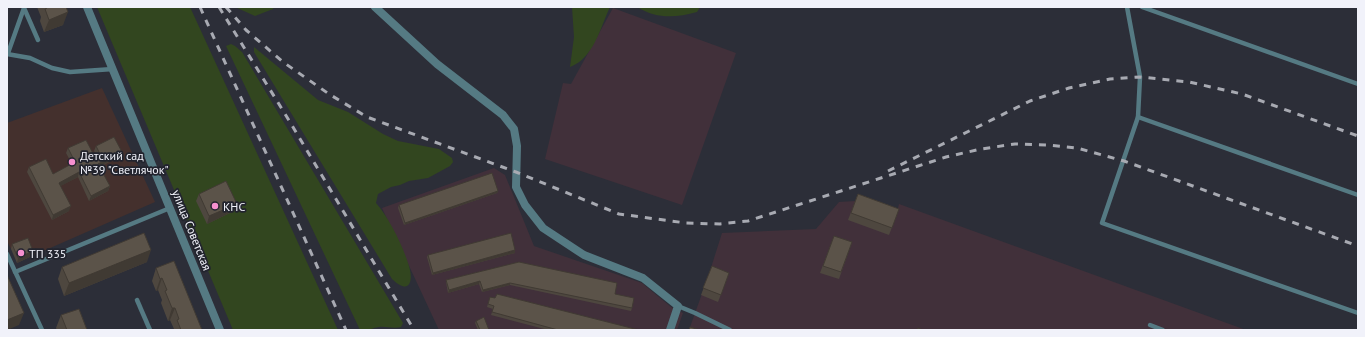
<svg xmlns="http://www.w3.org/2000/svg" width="1365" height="337" viewBox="0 0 1365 337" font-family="'PT Sans',sans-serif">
<rect width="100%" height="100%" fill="#2c2e38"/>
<!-- industrial -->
<g fill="#41303a">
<path d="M613,8L736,53L682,205L545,159L563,83L571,84Z"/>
<path d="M494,168L505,175L534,246L642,283L671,307L683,313L677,330H439L382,208Z"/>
<path d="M855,201L896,216L899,204L1246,330H689L709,274L722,233L816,229L839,202Z"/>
</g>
<!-- education -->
<path fill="#44302d" d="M102,88L155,202L32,256L11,249L7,241V123Z"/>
<!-- green -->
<g fill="#32461f">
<path d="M97,7H190L338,330H233Z"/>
<path d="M235,7H274L273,9L255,16Z"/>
<path d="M572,7H610C600,28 594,58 570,67L574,37Z"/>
<path d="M637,7H700L697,12C675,18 657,19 637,7Z"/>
<path d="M231,44L235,46L242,52L403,323L401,327C393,329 386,326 379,327C371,328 370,331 360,330L226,46Z"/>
<path d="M254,47L318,100L348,112L383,134L398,141L439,149L452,158L453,162L450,166L428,178L409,181L400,185L391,187L378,194L376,203C389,218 402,244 408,263C414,279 411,297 392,279L254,52Z"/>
</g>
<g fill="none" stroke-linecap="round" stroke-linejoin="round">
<!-- service -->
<g stroke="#557a83" stroke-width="4.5">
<path d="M1127,7L1140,77L1138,117L1102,223L1358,313"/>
<path d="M1142,7L1358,84"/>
<path d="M24,8L38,40"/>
<path d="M8,53L24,8"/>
<path d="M7,54L30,58L52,68L70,72L113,69"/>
<path d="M1138,117L1358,195"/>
<path d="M7,254L42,330"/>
<path d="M15,272L170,208"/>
<path d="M137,300L150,330"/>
<path d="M678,306L695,313L730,330"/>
<path d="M1150,325L1163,330"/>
</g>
<!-- minor -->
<g stroke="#557a83" stroke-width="8">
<path d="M87,7L220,330"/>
<path d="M375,7L437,64L503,115L514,129L517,146L516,187L525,205L543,228L584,255L643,278L678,306L670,330"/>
</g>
<!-- rail -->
<g stroke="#a8aab2" stroke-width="3" stroke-dasharray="7 7" stroke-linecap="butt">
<path d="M200,7L346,330"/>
<path d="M219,7L290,122L414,330"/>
<path d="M226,7L246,30L283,62L329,94L367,117L516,172L619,214L686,223L720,224L748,221L946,157L981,149L1015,144L1048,145L1077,148L1124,161L1358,246"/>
<path d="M888,171L1030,101L1069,88L1110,79L1140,77L1189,82L1242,94L1358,136"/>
</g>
</g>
<!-- wall -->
<g fill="#4e473f">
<path d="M35,7H66L63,25L44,32L40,21L41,17L37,7L35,8Z"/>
<path d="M96,146L120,156L100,167L110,186L108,191L89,201L78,177L60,186L69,211L52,220L27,172L29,167L53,174L72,164L66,153L68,148L96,159L98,158L94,151Z"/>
<path d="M498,191L497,193L404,225L398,208L399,205Z"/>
<path d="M199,194L237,204L234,211L207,224L196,201Z"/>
<path d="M858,194L899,209L889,235L848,220Z"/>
<path d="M834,236L852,242L839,279L820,273Z"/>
<path d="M12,244L33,251L32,256L17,263L11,249Z"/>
<path d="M515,250V253L432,275L427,257L428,255Z"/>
<path d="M147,262L64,296L58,279L62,267Z"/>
<path d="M519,262L615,294L632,308L631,311L510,285L482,292L479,284L448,293L446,282V280Z"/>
<path d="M712,266L729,273L718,302L701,295Z"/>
<path d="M156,268L202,330H173L174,329L170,320L168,321L161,303L162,300L158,290L156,291L152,281Z"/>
<path d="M495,298L639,330H548L491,315L493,309L487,307L489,300Z"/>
<path d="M61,315L87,330H57L56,328Z"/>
<path d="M476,321L489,330H478L475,323Z"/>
</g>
<!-- shaded-wall -->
<g fill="#403a33">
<path d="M68,12L63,25L44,32L49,20Z"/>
<path d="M122,152L120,156L96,168L98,164Z"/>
<path d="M79,172L78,177L57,188L59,183Z"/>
<path d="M110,186L108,191L89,201L91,196Z"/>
<path d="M498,191L497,193L404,225L405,223Z"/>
<path d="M237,204L234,211L207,224L209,216Z"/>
<path d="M71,206L69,211L52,220L53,215Z"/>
<path d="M151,250L147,262L64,296L69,283Z"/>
<path d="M515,250V253L432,275L433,273Z"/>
<path d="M33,251L32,256L17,263L18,258Z"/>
<path d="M162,278L158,290L156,291L160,279Z"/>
<path d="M480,281L479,284L448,293L449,290Z"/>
<path d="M510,283V285L482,292L483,290Z"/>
<path d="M172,308H175L170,320L168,321Z"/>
<path d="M24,313L19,325L7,330V320Z"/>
</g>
<!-- building -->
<g fill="#5b5349" stroke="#403a33">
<path d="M47,7H66L68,12L49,20L45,9L47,8Z"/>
<path d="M114,137L122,152L98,164L110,186L91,196L79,172L59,183L71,206L53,215L29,167L46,159L53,174L75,162L68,148L86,140L96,159L101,156L96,146Z"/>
<path d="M492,173L498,191L405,223L399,205Z"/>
<path d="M226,181L237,204L209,216L199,194Z"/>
<path d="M858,194L899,209L892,228L851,213Z"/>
<path d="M144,233L151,250L69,283L62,267Z"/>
<path d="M511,233L515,250L433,273L428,255Z"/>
<path d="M834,236L852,242L841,272L823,266Z"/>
<path d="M28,238L33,251L18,258L12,244Z"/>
<path d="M174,261L202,330H181L177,320L179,319L175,308H172L165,291L167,290L162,278L160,279L156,268Z"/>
<path d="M519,262L617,283L615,294L634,298L632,308L510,283L483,290L480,281L449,290L446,280Z"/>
<path d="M712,266L729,273L721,295L703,288Z"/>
<path d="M7,275L24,313L7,320Z"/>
<path d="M497,294L639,330H558L492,312L494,306L488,304L490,297L495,298Z"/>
<path d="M79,309L87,330H67L61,315Z"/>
<path d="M484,317L489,330H480L476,321Z"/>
<path d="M690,327L700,330H689Z"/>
<path d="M918,328L923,330H917Z"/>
</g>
<!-- markers -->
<g fill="#f690cf" stroke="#22242e" stroke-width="1.5">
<circle cx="72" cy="162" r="4"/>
<circle cx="215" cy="206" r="4"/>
<circle cx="21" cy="253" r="4"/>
</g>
<g text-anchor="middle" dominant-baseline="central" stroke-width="3.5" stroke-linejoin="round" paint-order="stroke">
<!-- poi labels -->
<g font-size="12" fill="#f1f2fa" stroke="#22242e" text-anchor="start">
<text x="80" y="155">Детский сад<tspan x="80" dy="14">№39 "Светлячок"</tspan></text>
<text x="223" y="206">КНС</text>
<text x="29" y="253">ТП 335</text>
</g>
<!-- street labels -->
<g font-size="12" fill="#f1f2fa" stroke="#22242e">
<text transform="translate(192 230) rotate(68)">улица Советская</text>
</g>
</g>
<!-- border -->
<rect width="1365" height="337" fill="none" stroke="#f1f2fa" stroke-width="16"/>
</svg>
